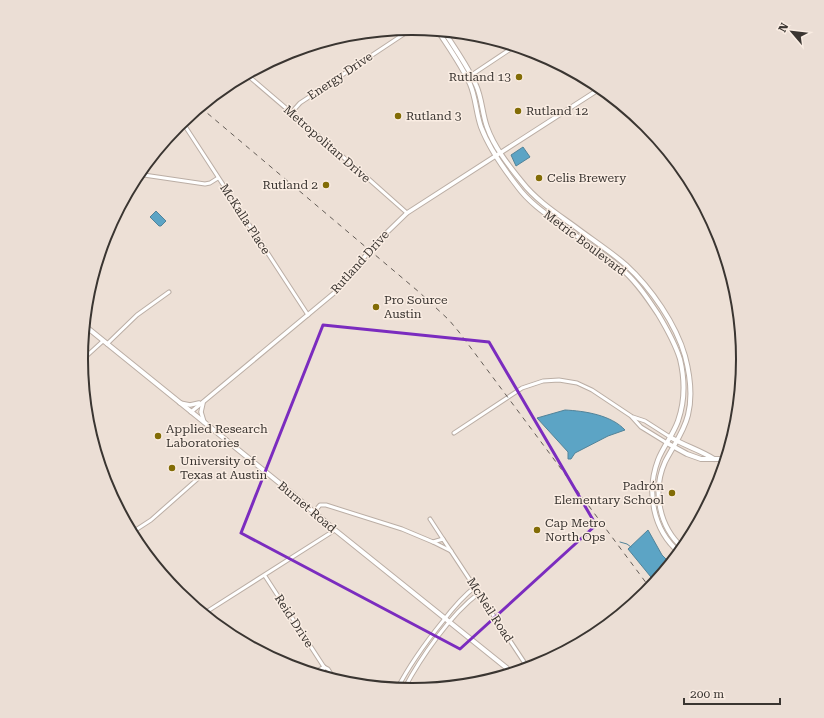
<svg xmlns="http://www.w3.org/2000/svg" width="824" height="718" viewBox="0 0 824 718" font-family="'Roboto Serif',serif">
<rect width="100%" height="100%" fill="#ede0d6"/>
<!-- water -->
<g fill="#5ca4c5" stroke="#528399">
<path d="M523,147L530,157L516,166L511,155Z"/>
<path d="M156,211L166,221L161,226H159L150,217Z"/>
<path d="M565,410C585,411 611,415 625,430L608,436L575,453L571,459H568V452L537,418Z"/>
<path d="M648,530L662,555L670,563L655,582L628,549Z"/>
</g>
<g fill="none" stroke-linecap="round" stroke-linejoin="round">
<!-- stream -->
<path stroke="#528399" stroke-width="1" d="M620,542L627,544L631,547"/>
<defs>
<g id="minor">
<path d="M246,74L363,174L407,213"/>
<path d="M470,76L515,46"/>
<path d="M291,113L300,103L413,28"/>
<path d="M183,123L308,315"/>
<path d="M137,174L205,184L210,183L218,178"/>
<path d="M107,344L137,315L169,292"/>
<path d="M81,361L103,341"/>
<path d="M633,417L645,421L670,437"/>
<path d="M454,433L522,388L543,381L559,380L577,383L592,390L631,416L641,427L667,443"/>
<path d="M314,512L320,505H326L402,529L433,542L443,539L528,668"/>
<path d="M430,519L443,539"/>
<path d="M131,533L151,520L202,475"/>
<path d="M433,542L451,551"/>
<path d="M265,576L324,667L328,669L335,680"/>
<path d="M203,614L335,530"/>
<path d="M324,667L323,673L325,677"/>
<path d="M314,673L324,667"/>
<path d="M397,689C410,664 426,642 443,621C453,608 462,597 475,587"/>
<path d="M404,689C421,657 450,615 479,593"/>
</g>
<g id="tertiary">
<path d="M180,403L190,405L199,403"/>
<path d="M203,403L201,412L204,422"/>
<path d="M191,412L334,293L351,274L374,245L407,213L601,88"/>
</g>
<g id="secondary">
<path d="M438,31C449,48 462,66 470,84C476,98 476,113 481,127C489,148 503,168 517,186C530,204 549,216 567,229C586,243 608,256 625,272C638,284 648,299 658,314C667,329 675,343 680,359C685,380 685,401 678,421C673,435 663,447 658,460C646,492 653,530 679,552"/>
<path d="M444,31C455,49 468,66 476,85C482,98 482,113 487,127C494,147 509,166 522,182C536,200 556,213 574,226C591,239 610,251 626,265C651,288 676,324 685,356C690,375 693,395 688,415C684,432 673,446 665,462C652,491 659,527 683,548"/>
<path d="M84,325L288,490L335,530L513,673"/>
<path d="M670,437C685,446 700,450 714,459"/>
<path d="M667,443L687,454L701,459H726"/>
</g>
</defs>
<!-- minor casing -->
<use href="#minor" stroke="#bbaea5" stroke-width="5"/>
<!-- tertiary casing -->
<use href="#tertiary" stroke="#bbaea5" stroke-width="5.5"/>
<!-- secondary casing -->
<use href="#secondary" stroke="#bbaea5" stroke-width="6"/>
<!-- minor -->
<use href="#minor" stroke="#fff" stroke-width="3"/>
<!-- tertiary -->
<use href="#tertiary" stroke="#fff" stroke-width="3.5"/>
<!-- secondary -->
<use href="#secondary" stroke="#fff" stroke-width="4"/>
<!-- rail -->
<path stroke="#645d57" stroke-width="1" stroke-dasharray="5 5" stroke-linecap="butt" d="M200,107L419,292L449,320L459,332L650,588"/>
</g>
<!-- marked area -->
<path fill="none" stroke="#7b2cbf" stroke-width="3" stroke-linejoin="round" d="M323,325L489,342L596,525L460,649L241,533Z"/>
<!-- markers -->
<g fill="#826c06" stroke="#faede3" stroke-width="1.5">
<circle cx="519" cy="77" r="4"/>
<circle cx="518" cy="111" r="4"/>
<circle cx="398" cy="116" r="4"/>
<circle cx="539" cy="178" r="4"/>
<circle cx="326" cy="185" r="4"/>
<circle cx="376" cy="307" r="4"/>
<circle cx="158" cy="436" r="4"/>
<circle cx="172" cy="468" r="4"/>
<circle cx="672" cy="493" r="4"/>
<circle cx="537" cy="530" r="4"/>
</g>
<g text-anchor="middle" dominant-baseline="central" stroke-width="3" stroke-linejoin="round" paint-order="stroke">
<!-- street labels -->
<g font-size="12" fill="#3a3531" stroke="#faede3">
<text transform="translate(340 76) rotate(-34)">Energy Drive</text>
<text transform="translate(327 144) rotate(41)">Metropolitan Drive</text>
<text transform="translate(245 219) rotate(57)">McKalla Place</text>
<text transform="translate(585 243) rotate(37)">Metric Boulevard</text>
<text transform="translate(360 262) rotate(-48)">Rutland Drive</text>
<text transform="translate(307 507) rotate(40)">Burnet Road</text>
<text transform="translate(490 610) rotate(57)">McNeil Road</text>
<text transform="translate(294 621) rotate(57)">Reid Drive</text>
</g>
<!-- poi labels -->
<g font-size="12" fill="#3a3531" stroke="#faede3" text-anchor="start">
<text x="511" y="77" text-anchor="end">Rutland 13</text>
<text x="526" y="111">Rutland 12</text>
<text x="406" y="116">Rutland 3</text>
<text x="547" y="178">Celis Brewery</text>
<text x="318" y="185" text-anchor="end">Rutland 2</text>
<text x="384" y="300">Pro Source<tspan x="384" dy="14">Austin</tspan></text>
<text x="166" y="429">Applied Research<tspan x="166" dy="14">Laboratories</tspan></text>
<text x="180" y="461">University of<tspan x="180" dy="14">Texas at Austin</tspan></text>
<text x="664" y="486" text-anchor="end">Padrón<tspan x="664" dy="14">Elementary School</tspan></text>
<text x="545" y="523">Cap Metro<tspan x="545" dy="14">North Ops</tspan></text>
</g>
</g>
<!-- crop -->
<path d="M0 0H824V718H0ZM88 359a324 324 0 1 1 648 0a324 324 0 1 1-648 0Z" fill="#ebded5" fill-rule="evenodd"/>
<path fill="none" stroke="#3a3531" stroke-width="2" d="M88 359a324 324 0 1 1 648 0a324 324 0 1 1-648 0Z"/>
<!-- north arrow -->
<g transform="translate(792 32) rotate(298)" stroke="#faede3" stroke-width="3" paint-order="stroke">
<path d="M0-3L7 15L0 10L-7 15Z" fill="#3a3531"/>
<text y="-6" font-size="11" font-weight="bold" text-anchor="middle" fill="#3a3531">N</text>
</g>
<!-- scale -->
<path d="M684 698v6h96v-6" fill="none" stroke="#3a3531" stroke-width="2"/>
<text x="690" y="698" font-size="12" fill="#3a3531" stroke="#faede3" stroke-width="3" paint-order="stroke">200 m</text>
</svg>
